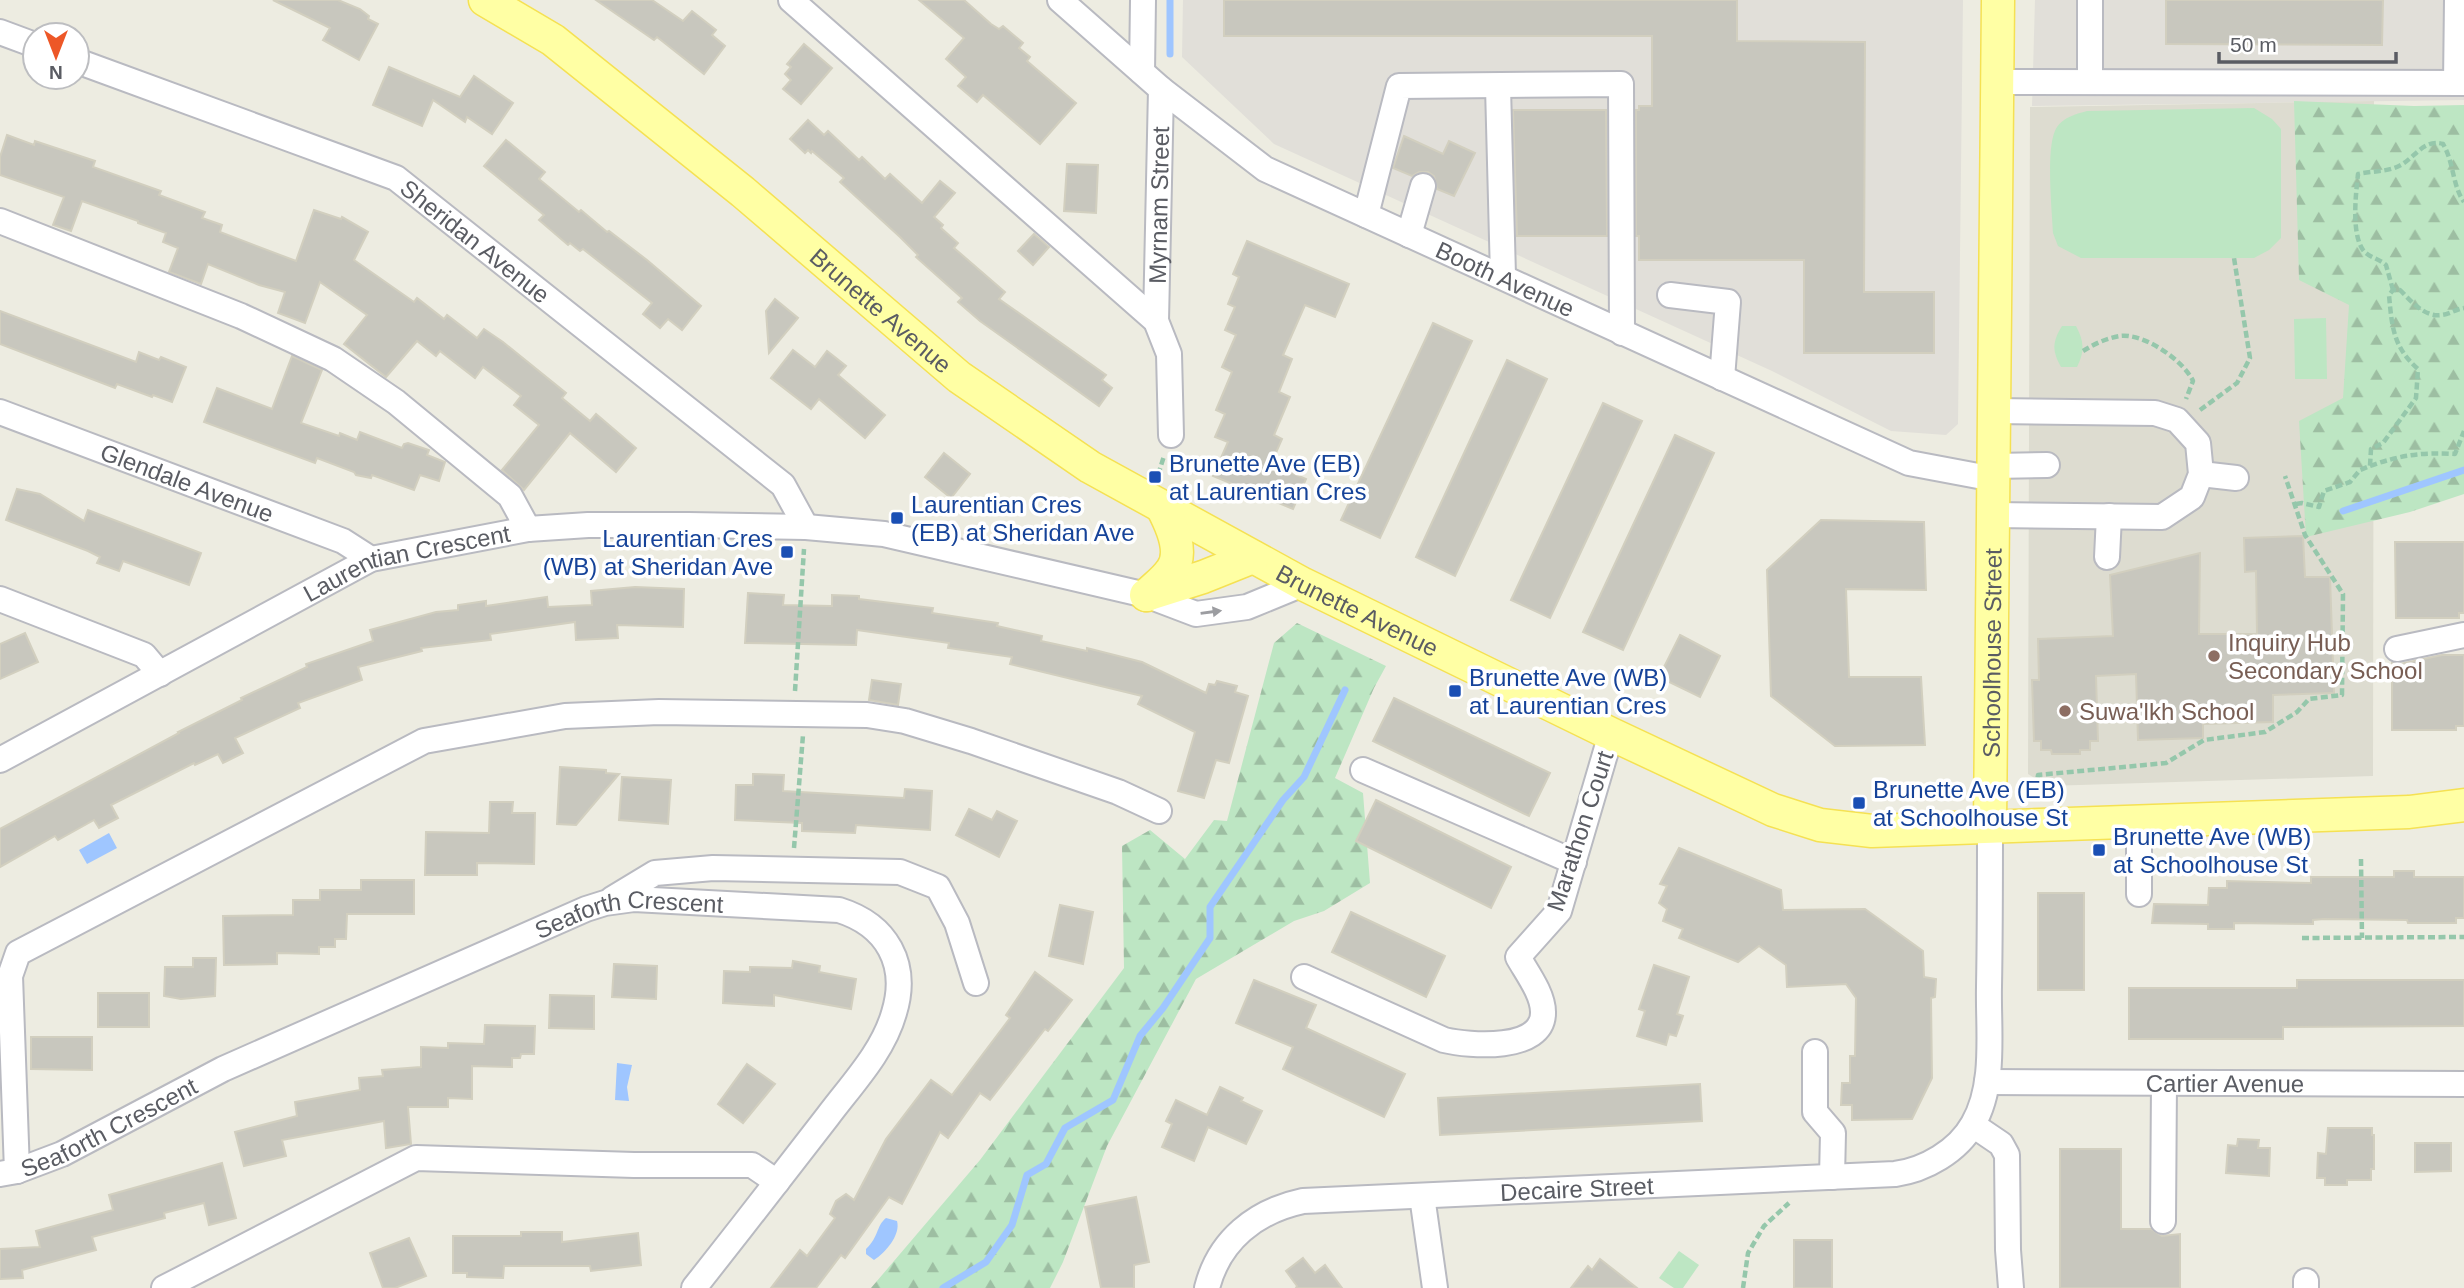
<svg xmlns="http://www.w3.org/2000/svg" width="2464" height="1288" viewBox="0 0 2464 1288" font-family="Arial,sans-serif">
<defs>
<pattern id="forest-firs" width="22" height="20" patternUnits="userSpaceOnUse" patternTransform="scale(1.75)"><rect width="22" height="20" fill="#bde6c3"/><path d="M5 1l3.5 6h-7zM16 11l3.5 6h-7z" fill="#9dbea2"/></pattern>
</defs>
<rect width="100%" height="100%" fill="#edece1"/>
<!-- industrial -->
<g fill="#e1dfd9">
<path d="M1183,0H1963L1958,424L1946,435L1891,431L1772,371L1274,144L1182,57Z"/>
<path d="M2035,0H2464V100L2032,106Z"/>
</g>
<!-- education -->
<path fill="#dddcd0" d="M2374,101L2373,776L2047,786L2028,774L2030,107Z"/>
<!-- forest -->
<g fill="url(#forest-firs)">
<path d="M2294,101L2414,106L2464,105V494L2410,512L2306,537L2299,421L2343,398L2349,305L2299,280Z"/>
<path d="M1297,623L1386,666L1374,688L1335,778L1363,793L1370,883L1324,911L1294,921L1196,979L1107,1146L1063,1262L1050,1288H871L980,1160L1124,968L1122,846L1150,830L1185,859L1214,820L1227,821L1274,643Z"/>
</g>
<!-- park -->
<g fill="#bde6c3">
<path d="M2254,108L2272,119L2281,129V238L2269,250L2254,258H2081L2058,246L2053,233C2052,209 2045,144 2057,127C2064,117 2076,114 2087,111Z"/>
<path d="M2326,318L2327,379H2295L2294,319Z"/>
<path d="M2062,326H2076C2084,341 2085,351 2077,367H2061C2052,351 2052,342 2062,326Z"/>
<path d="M1679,1251L1699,1265L1683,1288H1674L1659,1278Z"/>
</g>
<!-- water -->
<g fill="#9fc6ff">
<path d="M109,833L117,848L87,864L79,850Z"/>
<path d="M617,1063L632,1065L627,1087L629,1101L615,1100Z"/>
<path d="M886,1218L897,1221C901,1235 885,1253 874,1260L866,1254V1249C879,1237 876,1226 886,1218Z"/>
</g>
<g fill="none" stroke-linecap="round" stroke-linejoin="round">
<!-- stream -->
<g stroke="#9fc6ff" stroke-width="7">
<path d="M1170,54V0"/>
<path d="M2343,511L2464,470"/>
<path d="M943,1288L986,1262L1012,1225L1027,1175L1046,1164L1065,1128L1113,1100L1140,1036L1163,1008L1210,938V907L1283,800L1304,777L1345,690"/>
</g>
</g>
<!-- building -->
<g fill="#c8c7be" stroke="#d2cfbf" stroke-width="2">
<path d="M273,0H338L360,9L369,16L368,19L378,24L359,60L323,40L330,28Z"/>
<path d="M596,0H652L683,21L692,11L716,30L712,35L725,46L704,74L657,37L654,40Z"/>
<path d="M919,0H964L991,24L999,29L1003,26L1023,43L1019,48L1030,57L1027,61L1076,103L1040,144L983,95L977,102L958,86L966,77L946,59L964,38Z"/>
<path d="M1224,0H1737V41L1865,42L1864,292H1934V353H1804V260H1639V236H1636V110H1639V106H1652V36H1224Z"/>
<path d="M2166,0H2383L2382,45L2166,44Z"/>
<path d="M804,44L832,68L801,104L783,89L791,80L785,74L791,67L787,64Z"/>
<path d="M389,67L460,97L474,76L513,103L492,134L467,117L465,122L433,100L422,126L373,105Z"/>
<path d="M1513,110H1606L1607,236H1517Z"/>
<path d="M808,120L824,135L828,131L859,160L862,157L885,179L890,174L922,203L940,181L955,193L934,217L943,225L941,228L958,243L954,248L1005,292L999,299L1106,375L1102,380L1112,388L1099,406L980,321L958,302L962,298L916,257L918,255L900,237L840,182L844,178L812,151L811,153L808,150L805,153L790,139Z"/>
<path d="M7,135L34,145L35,141L95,161L93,167L161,191L159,195L205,212L202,218L222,225L220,232L296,261L314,210L341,219L342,217L368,232L354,260L414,302L417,298L444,319L447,315L477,338L484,329L503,342L566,393L562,398L590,421L596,414L636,448L616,472L570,433L524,490L502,470L539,425L514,405L521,396L483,367L475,378L440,351L436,356L417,341L386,377L344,344L367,315L320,282L305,323L278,313L285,292L259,285L208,264L201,284L169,272L178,248L163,242L166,233L138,223V221L82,201L71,231L53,225L64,197L0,175V157Z"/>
<path d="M1404,136L1443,154L1449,141L1475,153L1454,196L1437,189L1434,176L1428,172H1419L1412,176L1393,168Z"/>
<path d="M506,140L545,172L539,179L579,212L581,210L607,232L609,231L647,260L701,306L682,330L668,319L660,328L643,314L652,303L583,249L580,251L570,243L568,245L539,220L544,215L484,166Z"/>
<path d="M1067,164L1098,165L1096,213L1064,211Z"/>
<path d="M1034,234L1049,247L1033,265L1018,251Z"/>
<path d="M1247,241L1349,284L1335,317L1305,305L1283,355L1292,359L1279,392L1290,397L1274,435L1282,439L1271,464L1306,479L1293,509L1213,476L1228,442L1215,437L1225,414L1216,410L1232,372L1222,367L1236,335L1225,330L1235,307L1228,304L1239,277L1233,274Z"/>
<path d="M775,299L798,318L769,353L766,311Z"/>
<path d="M0,311L136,362L139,352L159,360L161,357L186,367L172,402L153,395L152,397L117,384L115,388L0,344Z"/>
<path d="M1433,323L1472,341L1380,538L1341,520Z"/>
<path d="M793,350L815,367L827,351L846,366L838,375L885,415L865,438L819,399L811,409L771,378Z"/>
<path d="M292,356L322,370L301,423L339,436L340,433L357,440L360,432L402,448L404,444L408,443L429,450L427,455L445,462L439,481L420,475L414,490L372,475L371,478L356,475L354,472L317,458L315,463L204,422L217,388L272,409Z"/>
<path d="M1507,360L1547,379L1455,576L1416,557Z"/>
<path d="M1603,403L1642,421L1550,618L1511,600Z"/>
<path d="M1675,435L1714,453L1623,650L1583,632Z"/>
<path d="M944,453L970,474L951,498L925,477Z"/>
<path d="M17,489L40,494L84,521L88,510L201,553L189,585L123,561L119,571L97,563L100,557L88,551L6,520Z"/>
<path d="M1821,520L1924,522L1926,590L1846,589L1849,677H1921L1925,745L1835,746L1771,696L1767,570Z"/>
<path d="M2303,536L2305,577H2330L2334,693L2273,695V722L2203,724V738L2138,740L2136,674L2096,676L2098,741H2090V750H2080V754H2052L2051,750H2041V741H2034L2032,680H2039L2038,639L2113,636L2110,575L2200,553L2199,634H2257L2256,571L2245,572L2244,538Z"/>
<path d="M2395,542H2464V613H2459V618H2396Z"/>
<path d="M635,587L684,589L683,627L617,625L618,638L576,640L575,622L490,634L491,640L421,648L422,651L358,667L362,680L298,703L300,708L235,738L243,753L223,763L218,754L195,765L194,763L111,805L118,818L99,828L94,820L58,840L55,836L0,867V829L179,733L178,732L242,700L241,698L307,667L306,664L373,641L370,630L436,612L458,610V605L486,601V606L547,597L548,607L592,605L591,591Z"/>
<path d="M748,593L784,595L783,605L832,606V595L859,596V599L933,608L932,613L998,623L997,626L1042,636L1041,641L1087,651V648L1142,662L1206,693L1209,684L1215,685L1217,681L1237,686L1235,692L1248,696L1229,763L1216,760L1204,798L1178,791L1195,732L1138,704L1142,696L1010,664L1012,657L948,648L949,643L857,630L856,645L745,643Z"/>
<path d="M25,633L38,662L0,679V644Z"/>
<path d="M1680,635L1720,656L1700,697L1659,677Z"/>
<path d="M2442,655H2464V726H2456V730H2392V663L2400,664Z"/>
<path d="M872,680L901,684L898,705L869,700Z"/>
<path d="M1394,698L1550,773L1529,816L1373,741Z"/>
<path d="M560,767L606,770V773L619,774L576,825L557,824Z"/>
<path d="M753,774L784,775L783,791L904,798L905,789L932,791L930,830L856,825L855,833L802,831V823L735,820L736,785H753Z"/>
<path d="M622,777L671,780L668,824L619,820Z"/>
<path d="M1376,800L1511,867L1491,908L1356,841Z"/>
<path d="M490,802H513L512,813H535L534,864L477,863V875H425L426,832L489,833Z"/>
<path d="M969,809L992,820L997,811L1017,821L999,857L956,835Z"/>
<path d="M1679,848L1781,890L1783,910L1865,909L1923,951L1924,977L1936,979L1935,997L1931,998L1932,1078L1912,1119L1852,1120V1105H1841L1842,1083H1850V1056H1855L1856,998L1846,984L1787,987L1786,965L1759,946L1738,962L1679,938L1683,929L1663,921L1667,909L1659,903L1667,886L1660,884Z"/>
<path d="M2394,871H2414V877H2464V918H2456V923H2408L2407,920L2324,919L2313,920V924L2234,923V929H2208V924L2152,923L2154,904L2208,905L2209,888H2227V881L2311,883V877H2394Z"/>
<path d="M361,880H414V914H347L346,939H335V947H319V954L277,953V964L224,965L223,916L293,915V900H320V890H361Z"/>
<rect x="2038" y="893" width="46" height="97"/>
<path d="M1060,905L1093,912L1083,964L1049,956Z"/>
<path d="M1351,912L1445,956L1426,997L1332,952Z"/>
<path d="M193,958H216L215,996L181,999L164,996L165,967H193Z"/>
<path d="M793,961L820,966L819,972L856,979L851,1009L774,995V1006L723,1003L724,971L750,972V967L792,968Z"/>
<path d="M614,964L657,966L656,999L612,997Z"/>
<path d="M1654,965L1689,977L1677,1014L1683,1016L1676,1036L1669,1034L1666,1045L1637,1036L1645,1011L1639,1009Z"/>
<path d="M1035,972L1072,1000L1048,1031L1045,1029L990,1100L980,1093L948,1138L940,1132L902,1204L889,1197L845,1258L841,1255L816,1288H771L800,1250L807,1256L835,1218L830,1214L836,1201L846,1194L854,1200L886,1139L931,1080L952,1095L1010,1018L1006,1015Z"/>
<path d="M1254,980L1316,1005L1306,1028L1405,1074L1384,1117L1283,1069L1293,1047L1236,1023Z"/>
<path d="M2297,980H2464V1026L2283,1027V1039H2129V988H2297Z"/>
<rect x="98" y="993" width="51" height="34"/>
<path d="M550,995L594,996V1029L549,1028Z"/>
<path d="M485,1025L535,1026L534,1054H521L520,1058H512V1067L472,1066V1099L448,1098V1107H408L411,1144L386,1148L384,1121L282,1140L286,1156L244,1166L235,1132L297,1116L295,1102L360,1090L359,1078L383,1076L382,1070L421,1067V1047L448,1048V1043L484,1044Z"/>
<path d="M31,1037H92V1070L31,1069Z"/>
<path d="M747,1064L775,1084L743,1123L718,1104Z"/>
<path d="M1700,1084L1702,1121L1440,1135L1438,1098Z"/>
<path d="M1220,1087L1243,1098L1241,1101L1262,1111L1246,1144L1208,1127L1194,1161L1162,1147L1172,1124L1166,1121L1176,1100L1207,1115Z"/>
<path d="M2328,1128H2372V1135H2374V1169H2371V1180H2347V1185H2325V1178H2317L2318,1153L2326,1154Z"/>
<path d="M2238,1139L2259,1140L2258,1148H2270L2269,1176L2226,1173L2228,1145L2237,1146Z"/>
<path d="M2415,1143H2451V1171L2415,1172Z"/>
<path d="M2060,1149H2121V1229H2151L2162,1236L2180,1234V1288H2060Z"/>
<path d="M222,1163L236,1218L209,1225L204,1203L164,1213L165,1218L92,1237L96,1250L22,1270L23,1278L0,1279V1249L40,1247L36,1231L113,1210L109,1195Z"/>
<path d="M1136,1197L1149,1262L1134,1265V1288H1101L1085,1207Z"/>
<path d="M521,1232H562V1242L638,1233L641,1265L591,1271L590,1266H504L503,1278L467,1277V1273H453V1236H521Z"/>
<path d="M409,1238L426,1276L395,1288H383L370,1253Z"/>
<rect x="1794" y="1240" width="38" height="48"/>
<path d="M1303,1258L1315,1273L1325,1265L1342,1288H1296L1297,1286L1286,1271Z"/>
<path d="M1600,1259L1637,1288H1571L1588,1266L1592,1270Z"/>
</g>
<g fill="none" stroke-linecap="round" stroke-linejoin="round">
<defs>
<g id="minor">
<path d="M791,0L1156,321L1169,354L1171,435"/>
<path id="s1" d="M1060,0L1161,89L1265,169L1909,463L1994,479"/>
<path d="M2090,0V82"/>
<path d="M0,32L35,45"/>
<path id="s2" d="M77,61L396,178L783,485L806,527"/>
<path d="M1142,72L1143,0"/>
<path d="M1997,82L2464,83"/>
<path d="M2456,83L2457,0"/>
<path d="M1498,87L1503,276"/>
<path d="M1366,215L1399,86L1621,84L1622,333"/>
<path d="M0,221L241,316L333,359L396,402L510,496L528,529"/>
<path d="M1409,235L1423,186"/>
<path d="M1670,295L1728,302L1722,378"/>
<path id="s3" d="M1156,321L1161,89"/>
<path id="s4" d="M0,412L343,541L371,559"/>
<path d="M1994,466L2047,465"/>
<path d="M2201,474L2236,478"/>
<path d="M1993,515L2162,517L2192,497L2201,474L2198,443L2177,420L2155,413L1994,411"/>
<path d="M2107,557L2109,516"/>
<path d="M0,599L144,655L160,674"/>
<path d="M2397,649L2464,635"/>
<path id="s5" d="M0,760L371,559L528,529L588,525H689L806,527L884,534L1146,595L1196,614L1247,607L1303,584"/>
<path d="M1363,770L1574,862"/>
<path d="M2139,894V821"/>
<path d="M612,899L655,873L713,868L900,872L938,887L957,923L976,983"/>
<path d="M1304,977L1444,1040C1469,1046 1544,1052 1543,1012C1543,994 1527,973 1518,957L1559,911L1611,734"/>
<path d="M1815,1052V1112L1833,1133L1832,1177"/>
<path id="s6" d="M1987,1082L2464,1084"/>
<path d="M1973,1125L2001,1144L2007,1155L2008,1250L2011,1288"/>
<path d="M17,1171L10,976L18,953L424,741L565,716L659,712L867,715L905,721L971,741L1118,792L1159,811"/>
<path id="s7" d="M0,1174L17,1171L62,1154L223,1069L586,909L605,903L634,899L839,910C887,925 909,964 894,1013C883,1052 852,1084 828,1116C784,1173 739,1231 694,1288"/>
<path d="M1422,1196L1435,1288"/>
<path d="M2163,1221L2164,1083"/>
<path d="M2306,1281V1288"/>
<path d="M164,1288L416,1158L634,1165H752L777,1182"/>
<path id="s8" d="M1207,1288C1219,1240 1256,1211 1303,1201L1895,1174C1925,1170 1958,1151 1973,1124C1996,1085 1988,1030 1989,987C1990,933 1990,880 1990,826"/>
</g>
<g id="major">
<path id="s9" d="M485,0L553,40L743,192L959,377L1090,467L1303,584L1611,734L1773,810L1820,825L1872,831L2409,812L2464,805"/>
<path d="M1146,595L1203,577L1253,557"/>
<path d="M1147,595C1155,587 1165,580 1171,571C1185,553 1171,524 1162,507"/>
<path id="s10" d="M1990,826L1998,0"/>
</g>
</defs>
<!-- minor casing -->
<use href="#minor" stroke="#b9bac1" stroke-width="28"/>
<!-- major casing -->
<use href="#major" stroke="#f5e153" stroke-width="35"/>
<!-- path -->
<g stroke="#95c7ab" stroke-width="4.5" stroke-dasharray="7 3.5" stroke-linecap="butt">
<path d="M2393,290L2386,265C2380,259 2368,257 2363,250C2351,233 2356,193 2358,174C2371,171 2387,172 2399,166C2414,159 2424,138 2443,144C2454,162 2452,185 2464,202"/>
<path d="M2083,351C2094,344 2107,338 2120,336C2144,333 2183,360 2193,381L2186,399"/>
<path d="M2200,410L2237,383L2250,358L2234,258"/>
<path d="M2370,466C2400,455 2423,452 2455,454L2464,431"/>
<path d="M1157,470L1159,472L1164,456"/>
<path d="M2296,504L2302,503L2319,507L2324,491L2350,482L2360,470L2370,466L2371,449L2383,443L2416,398L2418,369C2393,347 2392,327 2389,295L2393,290H2400C2411,301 2425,318 2442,315C2450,314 2456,309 2464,308"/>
<path d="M795,691L804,549"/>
<path d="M2036,788L2038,775L2166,763L2204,740L2265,732L2297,712L2309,699L2342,695L2343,594L2305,535L2285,476"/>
<path d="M794,848L803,735"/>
<path d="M2361,859L2362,938"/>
<path d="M2302,938L2464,937"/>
<path d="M1743,1288L1748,1253L1764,1226L1789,1203"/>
</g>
<!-- minor -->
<use href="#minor" stroke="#fff" stroke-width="24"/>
<!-- major -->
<use href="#major" stroke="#ffffa4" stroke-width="32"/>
</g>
<!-- one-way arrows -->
<defs><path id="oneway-solid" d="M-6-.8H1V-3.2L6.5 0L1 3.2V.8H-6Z" transform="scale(1.75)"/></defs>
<use fill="#9c9da1" href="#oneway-solid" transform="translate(1211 612) rotate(-8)"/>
<!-- markers -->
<g fill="#1a4fb4" stroke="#fff" stroke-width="2.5">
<rect x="1148" y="470" width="14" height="14" rx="3.5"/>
<rect x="890" y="511" width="14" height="14" rx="3.5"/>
<rect x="780" y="545" width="14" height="14" rx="3.5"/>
<rect x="1448" y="684" width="14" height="14" rx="3.5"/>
<rect x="1852" y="796" width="14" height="14" rx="3.5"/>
<rect x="2092" y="843" width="14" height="14" rx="3.5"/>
</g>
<g fill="#8d6e63" stroke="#fff" stroke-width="2.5">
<circle cx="2214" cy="656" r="7"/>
<circle cx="2065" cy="711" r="7"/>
</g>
<g text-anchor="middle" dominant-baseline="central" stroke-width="7" stroke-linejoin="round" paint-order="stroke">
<!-- street labels -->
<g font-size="24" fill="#5a5c63" stroke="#fff">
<text stroke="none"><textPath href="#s3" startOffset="116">Myrnam Street</textPath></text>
<text stroke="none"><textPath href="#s2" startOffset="441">Sheridan Avenue</textPath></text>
<text stroke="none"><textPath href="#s1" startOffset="530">Booth Avenue</textPath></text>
<text stroke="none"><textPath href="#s9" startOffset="504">Brunette Avenue</textPath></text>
<text stroke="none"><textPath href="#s4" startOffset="200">Glendale Avenue</textPath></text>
<text stroke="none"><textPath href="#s5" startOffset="455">Laurentian Crescent</textPath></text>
<text stroke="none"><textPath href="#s9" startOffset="1069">Brunette Avenue</textPath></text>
<text stroke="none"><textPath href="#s10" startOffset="173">Schoolhouse Street</textPath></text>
<text transform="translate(1580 831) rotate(-72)">Marathon Court</text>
<text stroke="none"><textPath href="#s7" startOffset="686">Seaforth Crescent</textPath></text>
<text stroke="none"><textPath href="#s6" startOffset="238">Cartier Avenue</textPath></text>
<text stroke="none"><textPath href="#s7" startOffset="119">Seaforth Crescent</textPath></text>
<text stroke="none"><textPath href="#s8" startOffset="411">Decaire Street</textPath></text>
</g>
<!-- transit labels -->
<g font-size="24" fill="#164399" stroke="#fff" text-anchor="start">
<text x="1169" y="463">Brunette Ave (EB)<tspan x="1169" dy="28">at Laurentian Cres</tspan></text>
<text x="911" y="504">Laurentian Cres<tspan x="911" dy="28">(EB) at Sheridan Ave</tspan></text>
<text x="773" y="538" text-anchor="end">Laurentian Cres<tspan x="773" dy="28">(WB) at Sheridan Ave</tspan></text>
<text x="1469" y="677">Brunette Ave (WB)<tspan x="1469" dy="28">at Laurentian Cres</tspan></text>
<text x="1873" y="789">Brunette Ave (EB)<tspan x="1873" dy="28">at Schoolhouse St</tspan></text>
<text x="2113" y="836">Brunette Ave (WB)<tspan x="2113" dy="28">at Schoolhouse St</tspan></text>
</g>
<!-- education labels -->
<g font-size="24" fill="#785e54" stroke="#fff" text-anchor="start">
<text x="2228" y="642">Inquiry Hub<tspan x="2228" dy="28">Secondary School</tspan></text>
<text x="2079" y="711">Suwa'lkh School</text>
</g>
</g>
<!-- north arrow -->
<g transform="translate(56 56) rotate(180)"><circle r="33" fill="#ffffff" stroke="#bdbec1" stroke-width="2"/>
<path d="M0-5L12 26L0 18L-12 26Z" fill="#ed5727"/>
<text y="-10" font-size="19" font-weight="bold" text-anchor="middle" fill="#5a5c63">N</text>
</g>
<!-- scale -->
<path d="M2219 52v10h177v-10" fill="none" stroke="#5a5c63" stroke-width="3.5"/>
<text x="2230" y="52" font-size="21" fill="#5a5c63" stroke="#ffffff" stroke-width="5" paint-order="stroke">50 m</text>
</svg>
